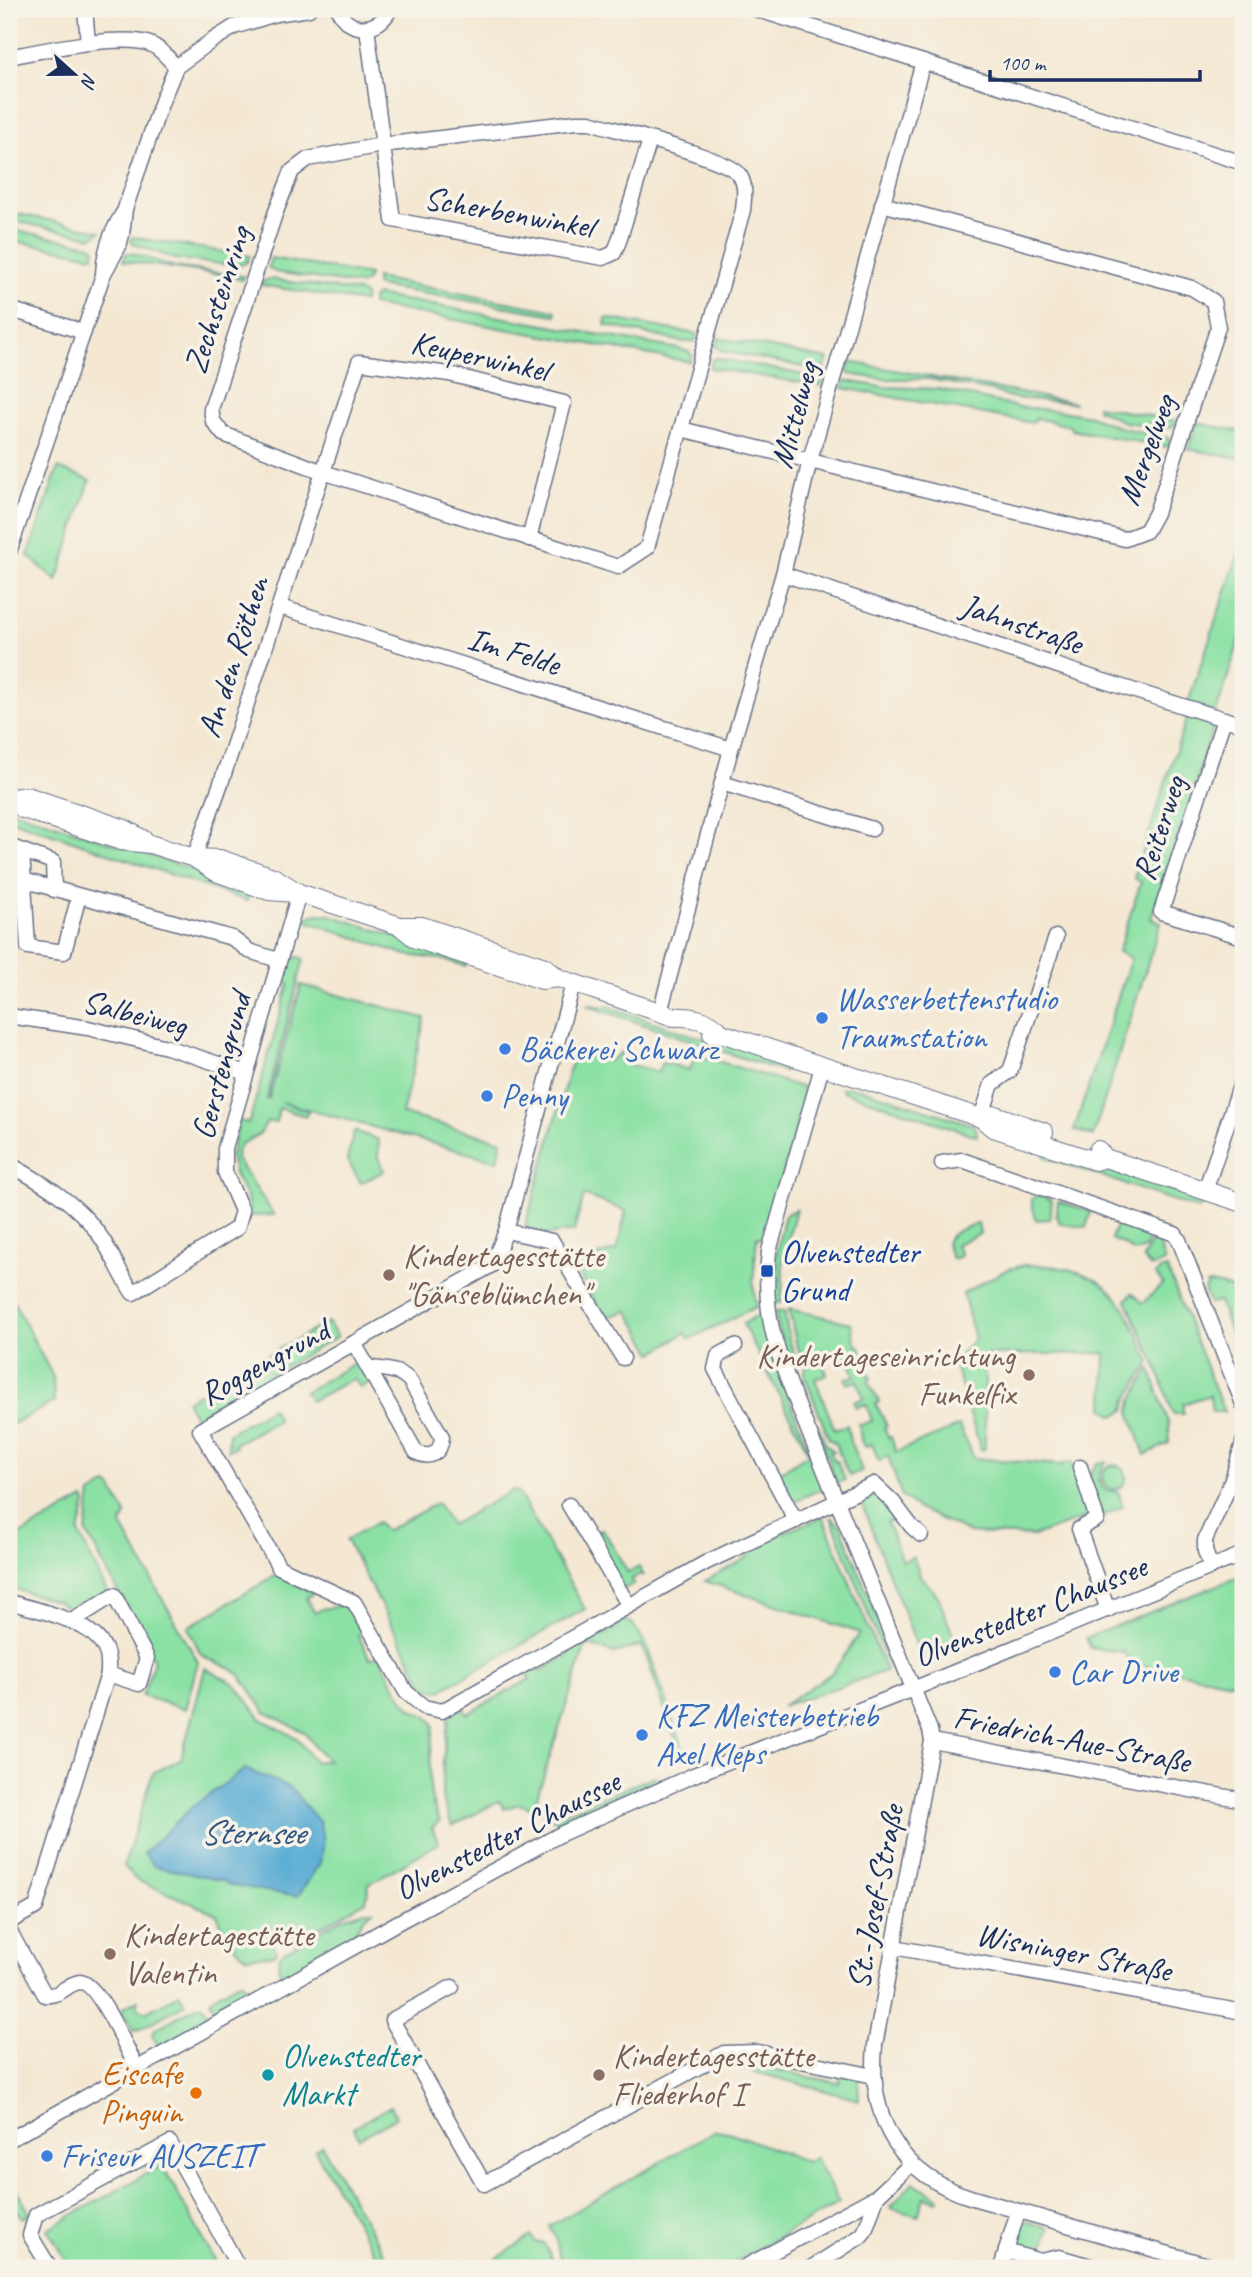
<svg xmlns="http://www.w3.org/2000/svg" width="1252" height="2277" viewBox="0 0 1252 2277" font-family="Caveat,sans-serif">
<rect width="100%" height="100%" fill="#f7f3e8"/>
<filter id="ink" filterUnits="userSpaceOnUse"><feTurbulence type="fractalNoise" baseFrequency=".0143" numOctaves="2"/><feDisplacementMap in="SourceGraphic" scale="14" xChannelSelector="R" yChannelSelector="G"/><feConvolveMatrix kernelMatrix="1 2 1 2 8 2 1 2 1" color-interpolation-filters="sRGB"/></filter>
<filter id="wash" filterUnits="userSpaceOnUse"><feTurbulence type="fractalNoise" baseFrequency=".00686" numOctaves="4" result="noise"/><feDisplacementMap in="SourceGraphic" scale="28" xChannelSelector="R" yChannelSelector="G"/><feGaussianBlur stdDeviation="1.57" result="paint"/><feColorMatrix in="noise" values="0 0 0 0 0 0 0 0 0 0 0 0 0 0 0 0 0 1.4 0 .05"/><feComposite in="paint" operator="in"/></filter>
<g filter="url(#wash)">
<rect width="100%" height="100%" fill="#f4e8d3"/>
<!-- green -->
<g fill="#8be1a4" stroke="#538881" stroke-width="2">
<path d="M9,212L101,231L92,237L9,220Z"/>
<path d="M9,229L90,245L95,249L94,256L9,240Z"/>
<path d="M132,237L250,256L247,262L239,266L175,259L134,244L131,241Z"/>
<path d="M126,253H132L175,267L244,276L243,280L222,275L123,261Z"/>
<path d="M271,258L369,275L367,281L360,285L275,272L268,267Z"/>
<path d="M376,278L556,311V315L378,286L376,284Z"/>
<path d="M270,279L360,292L365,296L364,302L261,285L263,281Z"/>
<path d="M376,295L679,349L689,352L692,355L690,362L372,305V299Z"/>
<path d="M606,318L697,334L695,341L683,342L605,325Z"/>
<path d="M719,338L828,359L824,368L814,369L722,351L715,346Z"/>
<path d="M717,358L819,378L823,380L821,386L710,368L712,360Z"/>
<path d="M850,362L1076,403L1014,398L992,391L929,379H882L849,374L847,371Z"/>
<path d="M847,381L883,387L939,389L1018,407L1061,411L1090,416L1122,428L1168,438L1170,442L1167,447L1072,430L1070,426L1036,418L1033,423L843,388L844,382Z"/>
<path d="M1097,406L1177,421L1175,425L1170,428L1124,422L1097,409Z"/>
<path d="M1197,423L1243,432V459L1188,449Z"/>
<path d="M58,468L90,480L57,581L28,556Z"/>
<path d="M1243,540V629L1216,713L1188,703Z"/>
<path d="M1187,717L1214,725L1151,919L1161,922L1093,1136L1074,1130L1131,958L1118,952L1141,882L1134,878Z"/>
<path d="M9,809L251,889L247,901L9,819Z"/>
<path d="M317,914L330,915L468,960L466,966L440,959L406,955L301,919Z"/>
<path d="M295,956L304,959L267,1099H269L301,985L425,1018L402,1114L502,1141L497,1161L281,1102L308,1111L306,1116L279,1108L276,1122H267C265,1125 263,1130 260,1133C248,1145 237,1137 236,1159L274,1215L250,1216L247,1197L235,1176L230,1158L239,1121L249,1123L289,983L280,979L286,958Z"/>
<path d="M586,1005L610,1007L691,1035L734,1044L787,1063L784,1072Z"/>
<path d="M575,1050L609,1061L621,1052L620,1062L658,1072L662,1062L690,1070L695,1054L804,1088L802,1105L766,1239L757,1237L753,1283L756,1307L690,1339L685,1333L653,1353L628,1311L604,1318L573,1263L617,1250L626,1211L584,1195L574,1231L547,1235L525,1228Z"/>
<path d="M849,1087L865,1090L970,1124L976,1128L977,1136L842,1091V1088Z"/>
<path d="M354,1131L379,1140L378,1157L384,1171L361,1183L347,1160Z"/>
<path d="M1047,1149L1203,1201L1201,1207L1198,1209L1044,1157Z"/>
<path d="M1040,1195L1052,1200L1050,1219L1036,1220L1031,1199Z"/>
<path d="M1058,1201L1091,1212L1086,1227L1059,1223V1218L1056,1216Z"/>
<path d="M796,1209L783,1257L782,1302L774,1304C772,1272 777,1245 785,1215Z"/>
<path d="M1118,1221L1150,1232L1145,1248L1134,1252L1123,1244L1111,1239Z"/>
<path d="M978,1223L980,1234L956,1244L961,1256L952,1259L946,1243C951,1231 966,1228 978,1223Z"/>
<path d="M1153,1238L1157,1239L1165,1262L1151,1267L1143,1258Z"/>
<path d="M1025,1265C1062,1265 1099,1271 1121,1303C1133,1320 1141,1343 1150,1362L1127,1400L1125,1410L1114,1416L1104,1408L1105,1353L985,1355V1449L981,1450L954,1362L975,1339L963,1293L1008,1269Z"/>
<path d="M1167,1268L1224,1412H1212L1210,1395L1183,1404V1414H1173L1157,1367L1126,1300L1132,1293L1143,1303L1163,1284L1156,1275L1160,1270Z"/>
<path d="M1207,1284L1220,1285L1243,1293V1331L1237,1351L1219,1302L1210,1304L1204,1290Z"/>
<path d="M9,1293L53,1377L54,1402L9,1426Z"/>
<path d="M789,1309L851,1323L856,1345H859L863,1356L860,1358L864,1368H867L871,1379L868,1381L879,1402L876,1404L887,1426L884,1427L888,1438L891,1437L896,1452L959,1426L974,1458L1061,1465L1071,1462L1089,1509L1083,1519L1034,1536L970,1533L917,1508L902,1497L888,1456L879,1461L872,1444L864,1447L861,1440L859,1424L860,1425L872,1421L866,1404L856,1407L854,1402L864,1398L857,1381L847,1384L845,1379L855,1376L848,1358L838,1362L834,1353L821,1358L827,1374L815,1379L835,1430L847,1425L850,1441L862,1471L849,1476L835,1443L829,1439L804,1374L806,1369L796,1343Z"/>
<path d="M784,1311L789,1339L798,1365L796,1372L802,1387L799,1389L779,1330L775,1312Z"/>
<path d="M763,1312L772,1355L824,1488L792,1502L779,1473L809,1453L743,1324Z"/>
<path d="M328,1322L337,1337L244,1389L235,1373Z"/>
<path d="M358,1361L370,1382L360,1388L354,1378L311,1401L305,1392Z"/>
<path d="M1150,1368L1169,1424V1443L1145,1455L1130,1412L1132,1400Z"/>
<path d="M232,1375L241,1391L195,1417L186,1401Z"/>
<path d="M272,1408L278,1420L234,1444L236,1447L228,1450L229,1433Z"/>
<path d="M818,1425L826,1445L834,1451L830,1452L834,1462L837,1461L845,1480L837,1483L815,1427Z"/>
<path d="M1106,1462C1098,1472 1094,1481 1106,1490L1118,1492L1123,1507L1101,1516L1088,1477L1097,1463Z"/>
<circle cx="1114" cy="1477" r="12"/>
<path d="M106,1485L111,1487L126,1514L121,1525L198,1662L185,1709L142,1696L154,1661L86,1531L91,1494Z"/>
<path d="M513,1490L518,1492L585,1609L440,1690H431L424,1685L346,1540L378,1522L386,1531L437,1503L451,1525Z"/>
<path d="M874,1496L887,1501L895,1519L887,1522L902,1561L913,1557L920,1575L938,1596L956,1643L939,1649L935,1647L920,1654L861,1502Z"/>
<path d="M84,1499L86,1503L79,1533L108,1594L75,1613L59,1602L14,1589L9,1579V1541Z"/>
<path d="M823,1517L886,1671L782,1706L833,1672L860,1633L705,1581L748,1557L746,1552L782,1533Z"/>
<path d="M831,1517L841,1526L896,1665L889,1667Z"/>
<path d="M603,1529L628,1573L639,1567L644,1576L641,1574L632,1579L634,1583L624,1589L593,1534Z"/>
<path d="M278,1574L313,1593L306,1598L315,1613L322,1609L343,1605L356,1617L364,1631L358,1635L370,1659L379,1655C388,1671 395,1691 408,1705C416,1714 430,1715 434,1725C431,1758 423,1792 440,1821L432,1828L439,1843L369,1884L366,1901L295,1942L279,1925L266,1933L277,1952L272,1955L246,1957L227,1938L217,1914L136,1880L124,1866L153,1773L181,1759L205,1668L235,1684L261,1719L297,1738L315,1762L328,1760L317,1749L304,1732L265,1712L241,1676L227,1666L206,1658L200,1653L188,1627Z"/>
<path d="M1243,1575V1684L1130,1663L1124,1652L1091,1648L1086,1638Z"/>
<path d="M621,1619L632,1623L646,1644L685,1753L681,1755L642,1645L614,1653L586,1644L536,1800L551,1807L542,1812L519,1804L504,1809L499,1801L452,1826L442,1797L443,1760L449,1715L463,1707L467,1714L530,1679L526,1672L536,1666L539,1672L570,1654L568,1649L593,1634L596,1639L620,1625L618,1620Z"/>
<path d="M655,1776L657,1781L614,1798L613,1803C594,1812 571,1830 551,1818Z"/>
<path d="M365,1911H373L365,1917L349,1940L290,1974L281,1973L278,1968L279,1957L284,1952L343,1918Z"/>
<path d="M239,1982H243L251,1997L218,2015L210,2001L212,1998Z"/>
<path d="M179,1993L185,2004L140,2029L133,2030L122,2012L123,2008L138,2000V2007L145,2012L156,2006L158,2007Z"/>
<path d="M199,2005L203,2006L211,2018L159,2047L152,2035L155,2029Z"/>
<path d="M742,2056L741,2063L839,2083L841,2073L858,2077L859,2100L725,2064L723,2059Z"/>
<path d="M391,2106L396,2117L359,2138L354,2127Z"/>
<path d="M716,2130L729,2132L807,2162L815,2158L839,2203L724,2268H564C555,2252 561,2243 549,2226Z"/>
<path d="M322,2146L392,2268H383L315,2150Z"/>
<path d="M162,2165L219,2268H70L48,2229Z"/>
<path d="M913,2182L939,2198L938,2201L924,2197L918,2216L890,2208Z"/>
<path d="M14,2185L30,2214L22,2218L17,2211L9,2215V2188Z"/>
<path d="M1027,2221L1049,2228L1044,2248L1037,2246L1036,2254L1020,2250L1016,2241L1020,2225Z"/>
<path d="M531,2236L535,2242L544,2244L557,2268H483Z"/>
</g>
<!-- water -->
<path fill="#59acd4" stroke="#3a6e99" stroke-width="2" d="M245,1769L290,1787L320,1823L323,1841L320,1863L298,1896L229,1885L224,1881L154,1866L144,1853L192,1807Z"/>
</g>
<g filter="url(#ink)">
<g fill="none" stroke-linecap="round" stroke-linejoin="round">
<defs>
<g id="minor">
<path d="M85,9L88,43"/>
<path d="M338,9C348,35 380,32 390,9"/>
<path d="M755,9L1243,163"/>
<path d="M367,28L393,220L603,258L614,253L619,241L650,140"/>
<path d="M9,57C40,51 125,32 152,45C161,49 169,59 176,67"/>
<path d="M576,122H590C616,130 725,158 738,173C747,184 744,198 743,210L647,548L618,567L323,472L223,434L213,421L211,409L275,214L292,171L308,159L382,145Z"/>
<path d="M103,275L119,246L122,235L125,209L162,101L176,67L210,42L234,27L276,14L309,9"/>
<path d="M9,309L84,332"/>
<path d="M681,429L1125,539L1146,531L1156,513L1218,327L1213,301L1192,288L882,204"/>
<path d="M9,552L103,275C104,251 110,234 123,213"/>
<path d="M783,574L1091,677L1243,725"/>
<path d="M280,607L731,749"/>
<path d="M1224,719L1161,912L1243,937"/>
<path d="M722,783L872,829"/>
<path d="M9,846L53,862L54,890"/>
<path d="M22,851L28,947L64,952L79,896"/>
<path d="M194,858L221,783L359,362L449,374L564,403L529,539"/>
<path d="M23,880L232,938L249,951L278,960"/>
<path d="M573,984L506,1231L492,1265L200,1430L279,1567L354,1602L406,1692L424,1707L442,1711L707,1562L874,1484L893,1502L912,1527L921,1535"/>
<path d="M660,1012L731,749L783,574L810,460L923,62"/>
<path d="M9,1016L88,1028L167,1047L246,1073"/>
<path d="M822,1067L769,1251C762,1313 775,1347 797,1403L930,1730L932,1741L875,2045C868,2119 900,2176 973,2198L1218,2268"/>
<path d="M981,1118L992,1084L1010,1071L1056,937"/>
<path d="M942,1163L962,1160L1175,1234L1179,1240L1243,1404"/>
<path d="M9,1164C41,1182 76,1202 98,1233C112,1252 120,1274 133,1293L237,1228L242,1211L225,1172V1148L299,893"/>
<path d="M1205,1191L1243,1077"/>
<path d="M506,1231L552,1241L623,1358"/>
<path d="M354,1343L416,1452C430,1460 441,1453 442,1437L410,1381C400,1369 383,1370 368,1367"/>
<path d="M735,1346L718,1356L715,1369L796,1521"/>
<path d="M1080,1467L1097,1519L1079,1529L1108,1610"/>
<path d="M569,1505L629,1606"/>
<path d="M1211,1567L1205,1551V1540L1232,1480L1243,1443"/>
<path d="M9,1602C37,1610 96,1621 106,1652C109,1658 108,1668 108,1674L36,1907L9,1922"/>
<path d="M72,1621L114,1595L147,1658L139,1684L108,1674"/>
<path d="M932,1741L1243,1800"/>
<path d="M9,1930L45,1995C61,1997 67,1983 80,1982C98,1982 128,2052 137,2068"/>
<path d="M894,1947L1243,2012"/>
<path d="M452,1987L392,2020L484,2184L724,2053L758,2052L874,2076"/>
<path d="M9,2140L395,1924L563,1833L696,1774L913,1689L1243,1554"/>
<path d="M1006,2251L1040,2261L1059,2257L1097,2268"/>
<path d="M50,2268L30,2235L36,2215L170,2143L239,2268"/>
<path d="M743,2268L877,2196L911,2164"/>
<path d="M811,2268L861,2236L865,2231L877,2196"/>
<path d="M1001,2268L1018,2211"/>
</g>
<g id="major">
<path d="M9,796L14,798L27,796L125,829L144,840"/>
<path d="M14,798L23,809L121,841L150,844L194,858L216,872L269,891L295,893"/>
<path d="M194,858L220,859L273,877L299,893L400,926H422L545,967L558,978L674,1017C690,1016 712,1020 721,1033"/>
<path d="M400,926L416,939L542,980L558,978"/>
<path d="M712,1034L721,1033L981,1118L993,1128L1095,1161L1105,1158"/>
<path d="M981,1118L995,1115L1044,1132"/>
<path d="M1098,1150L1105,1158L1243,1203"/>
</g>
</defs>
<!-- minor casing -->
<use href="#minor" stroke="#677087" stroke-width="17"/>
<!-- major casing -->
<use href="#major" stroke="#677087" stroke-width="20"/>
<!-- minor -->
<use href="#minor" stroke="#fff" stroke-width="14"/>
<!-- major -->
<use href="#major" stroke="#fff" stroke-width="18"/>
</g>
</g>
<!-- markers -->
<g fill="#3f7fe0" stroke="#f7f3e8" stroke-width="2.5">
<circle cx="822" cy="1018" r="7"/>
<circle cx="505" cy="1049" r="7"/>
<circle cx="487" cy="1096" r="7"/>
<circle cx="1055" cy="1672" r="7"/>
<circle cx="642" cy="1735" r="7"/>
<circle cx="47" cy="2156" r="7"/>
</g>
<rect fill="#1a4fb4" stroke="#f7f3e8" stroke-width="2.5" x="760" y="1264" width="14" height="14" rx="3.5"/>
<g fill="#8d6e63" stroke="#f7f3e8" stroke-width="2.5">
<circle cx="389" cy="1275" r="7"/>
<circle cx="1029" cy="1375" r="7"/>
<circle cx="110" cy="1954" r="7"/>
<circle cx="599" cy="2075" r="7"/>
</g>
<circle fill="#0f9aa8" stroke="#f7f3e8" stroke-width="2.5" cx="268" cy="2075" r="7"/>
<circle fill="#e8710a" stroke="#f7f3e8" stroke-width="2.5" cx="196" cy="2093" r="7"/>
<g text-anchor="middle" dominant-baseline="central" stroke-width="7" stroke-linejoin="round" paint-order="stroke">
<!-- street labels -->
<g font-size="33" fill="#1b2f5e" stroke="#f7f3e8">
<text transform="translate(509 212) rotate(10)">Scherbenwinkel</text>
<text transform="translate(217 300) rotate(-72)">Zechsteinring</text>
<text transform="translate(480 356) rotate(12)">Keuperwinkel</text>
<text transform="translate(794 415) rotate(-75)">Mittelweg</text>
<text transform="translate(1146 450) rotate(-70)">Mergelweg</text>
<text transform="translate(1022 624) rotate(19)">Jahnstraße</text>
<text transform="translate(514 651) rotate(17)">Im Felde</text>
<text transform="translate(233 657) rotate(-72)">An den Röthen</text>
<text transform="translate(1159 828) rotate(-72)">Reiterweg</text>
<text transform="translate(135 1013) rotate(14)">Salbeiweg</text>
<text transform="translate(221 1066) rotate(-75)">Gerstengrund</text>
<text transform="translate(264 1362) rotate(-29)">Roggengrund</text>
<text transform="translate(1030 1611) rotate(-22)">Olvenstedter Chaussee</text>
<text transform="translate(1072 1739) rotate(11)">Friedrich-Aue-Straße</text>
<text transform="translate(507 1835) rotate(-27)">Olvenstedter Chaussee</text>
<text transform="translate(875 1897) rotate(-79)">St.-Josef-Straße</text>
<text transform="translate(1074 1952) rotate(11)">Wisninger Straße</text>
</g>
<!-- shop labels -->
<g font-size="33" fill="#366cbe" stroke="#f7f3e8" text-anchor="start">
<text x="836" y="999">Wasserbettenstudio<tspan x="836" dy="38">Traumstation</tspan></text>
<text x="519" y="1049">Bäckerei Schwarz</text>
<text x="501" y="1096">Penny</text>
<text x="1069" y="1672">Car Drive</text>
<text x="656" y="1716">KFZ Meisterbetrieb<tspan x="656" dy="38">Axel Kleps</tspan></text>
<text x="61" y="2156">Friseur AUSZEIT</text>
</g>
<!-- transit labels -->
<g font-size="33" fill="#164399" stroke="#f7f3e8" text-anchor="start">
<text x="781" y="1252">Olvenstedter<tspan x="781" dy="38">Grund</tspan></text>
</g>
<!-- education labels -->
<g font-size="33" fill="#785e54" stroke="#f7f3e8" text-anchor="start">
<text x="403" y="1256">Kindertagesstätte<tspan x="403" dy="38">"Gänseblümchen"</tspan></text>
<text x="1015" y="1356" text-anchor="end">Kindertageseinrichtung<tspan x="1015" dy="38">Funkelfix</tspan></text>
<text x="124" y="1935">Kindertagestätte<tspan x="124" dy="38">Valentin</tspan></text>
<text x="613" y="2056">Kindertagesstätte<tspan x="613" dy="38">Fliederhof I</tspan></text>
</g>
<!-- culture labels -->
<g font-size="33" fill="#0d838f" stroke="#f7f3e8" text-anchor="start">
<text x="282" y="2056">Olvenstedter<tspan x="282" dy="38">Markt</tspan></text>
</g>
<!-- food labels -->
<g font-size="33" fill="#c56008" stroke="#f7f3e8" text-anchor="end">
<text x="182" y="2074">Eiscafe<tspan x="182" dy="38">Pinguin</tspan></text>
</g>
<!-- water labels -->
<g font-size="35" font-style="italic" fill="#2e5481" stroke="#f7f3e8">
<text x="252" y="1832">Sternsee</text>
</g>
</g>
<!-- margin -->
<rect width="1252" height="2277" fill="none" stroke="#f7f3e8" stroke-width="35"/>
<!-- north arrow -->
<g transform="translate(74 74) rotate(111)" stroke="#f7f3e8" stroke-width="5" paint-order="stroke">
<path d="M0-5L12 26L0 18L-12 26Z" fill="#1b2f5e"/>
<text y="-10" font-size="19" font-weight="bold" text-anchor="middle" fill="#1b2f5e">N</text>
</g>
<!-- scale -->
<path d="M990 70v10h210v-10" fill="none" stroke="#1b2f5e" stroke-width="3.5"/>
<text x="1000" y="70" font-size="21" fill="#1b2f5e" stroke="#f7f3e8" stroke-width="5" paint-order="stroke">100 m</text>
</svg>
